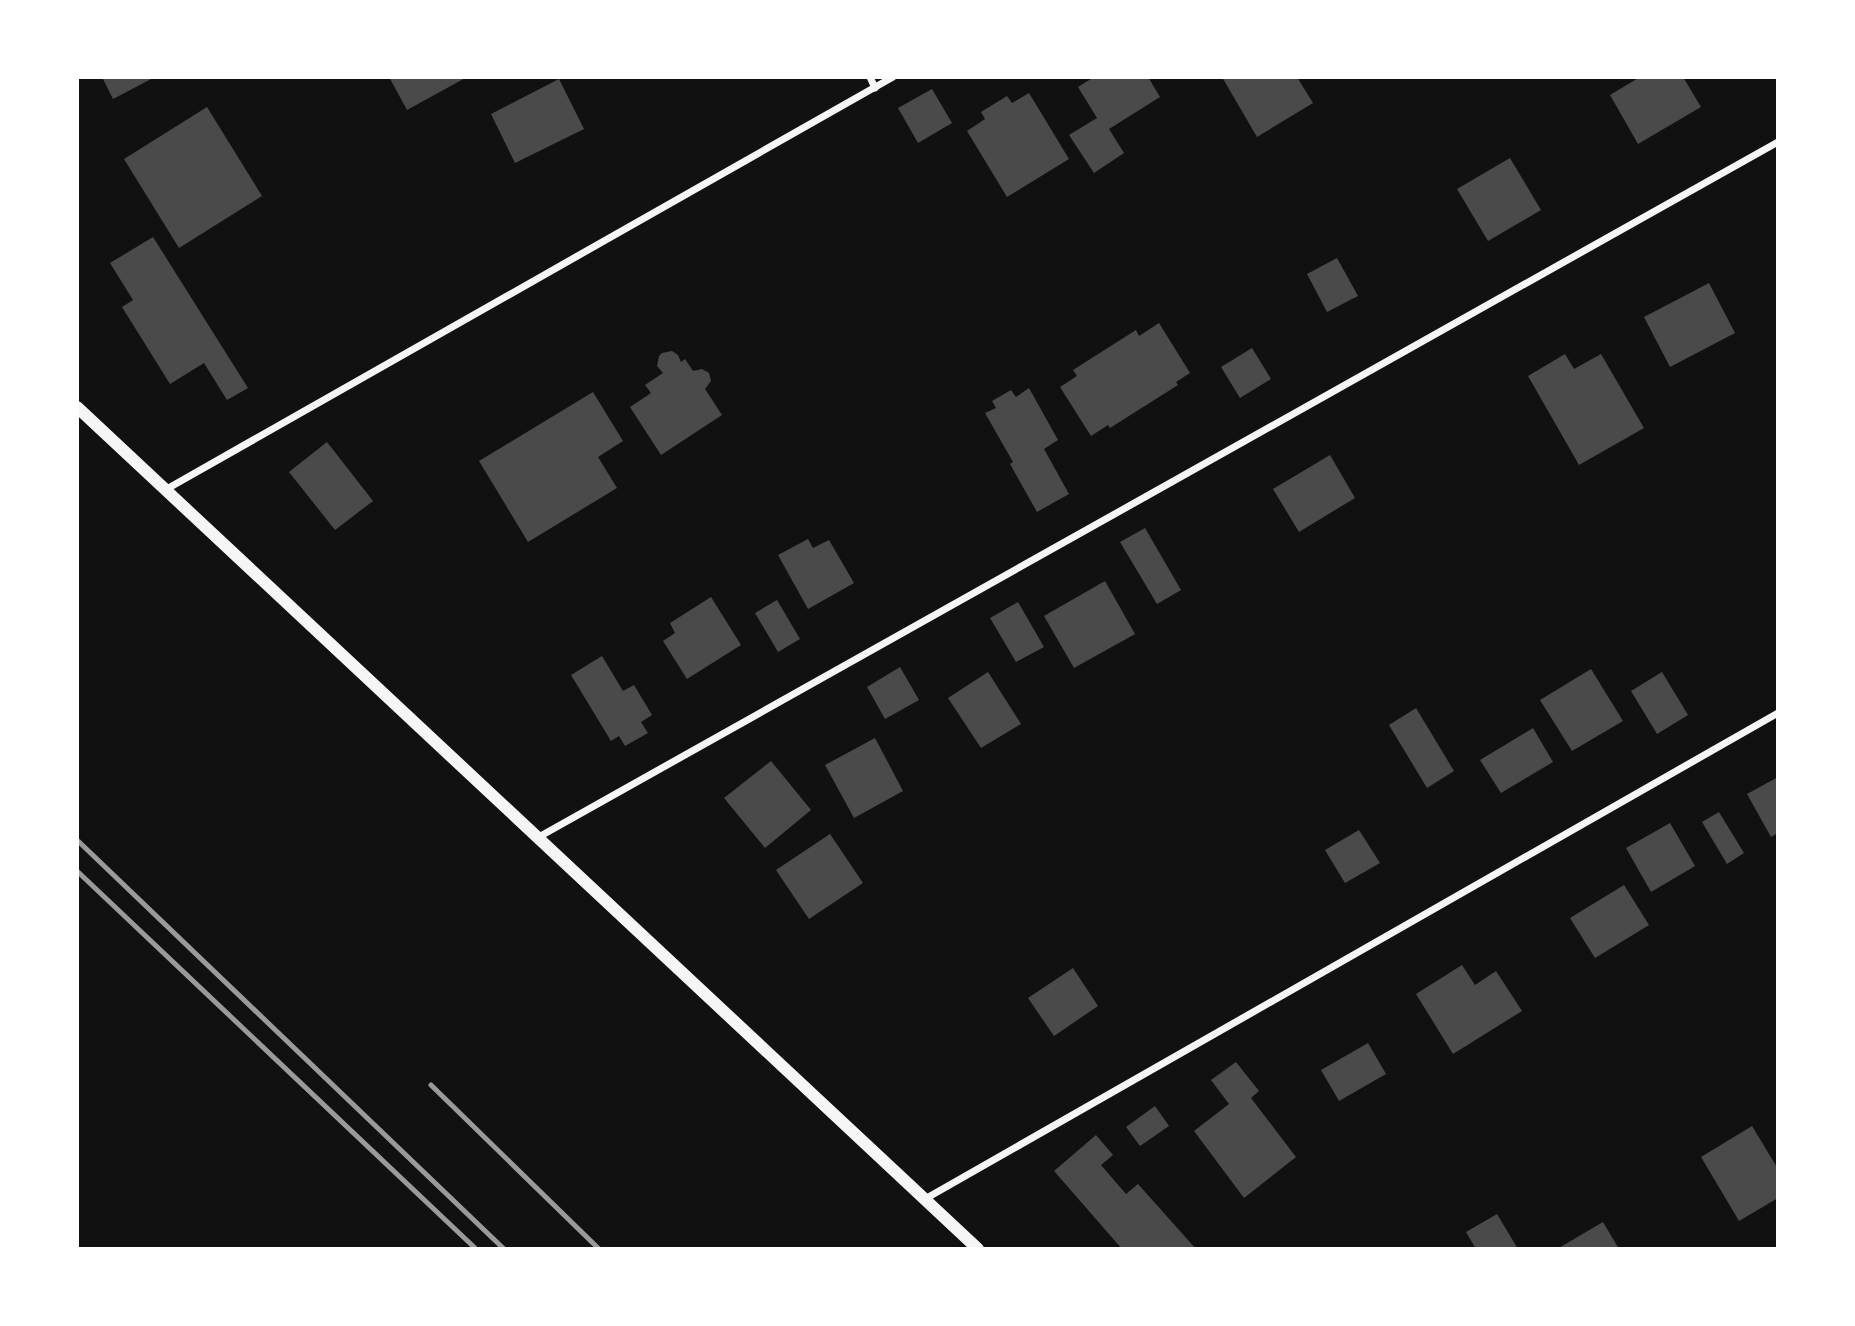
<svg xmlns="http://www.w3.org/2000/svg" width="1855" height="1326" viewBox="0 0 1855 1326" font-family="'Exo 2',sans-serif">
<rect width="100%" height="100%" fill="#111"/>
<!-- building -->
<g fill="#4a4a4a">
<path d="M102,77H155L113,99Z"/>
<path d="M389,77H467L407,110Z"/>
<path d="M1094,77H1148L1160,97L1109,129L1124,153L1094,173L1069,135L1097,118L1078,87Z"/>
<path d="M1222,77H1297L1313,103L1257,137Z"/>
<path d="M1640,77H1683L1701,107L1638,144L1610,95Z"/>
<path d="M559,79L584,129L515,163L491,114Z"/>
<path d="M932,89L952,123L918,143L898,108Z"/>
<path d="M1029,93L1069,159L1007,197L967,131L985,119L981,112L1007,96L1012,103Z"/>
<path d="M207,107L262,196L179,248L124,159Z"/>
<path d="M1510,158L1541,210L1488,241L1457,189Z"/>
<path d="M153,237L248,388L227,400L204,363L170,384L122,307L133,300L110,263Z"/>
<path d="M1337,258L1358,296L1327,312L1307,274Z"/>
<path d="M1709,283L1735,333L1670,367L1644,317Z"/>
<path d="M1159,323L1190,373L1176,382L1178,385L1110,428L1108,425L1091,436L1060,387L1077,376L1073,370L1136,330L1139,336Z"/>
<path d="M1252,348L1271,379L1240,398L1221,367Z"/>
<path d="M672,351L678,355L681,362L685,359L693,371L702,369L709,373L711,381L705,389L722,415L661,455L630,407L651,393L645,385L663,373L657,366L659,356L662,353Z"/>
<path d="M1565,354L1574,369L1601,354L1644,428L1579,465L1528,376Z"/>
<path d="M1029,388L1058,440L1044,449L1069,494L1037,512L1010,464L1013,462L985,413L996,408L992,401L1011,390L1016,397Z"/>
<path d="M593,392L623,441L598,457L617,488L528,542L479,461Z"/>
<path d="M327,442L373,501L335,530L289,472Z"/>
<path d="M1330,455L1355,498L1299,532L1273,489Z"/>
<path d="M1145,528L1181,590L1157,604L1120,542Z"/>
<path d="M808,539L813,548L829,540L854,583L808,609L778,555Z"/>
<path d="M1105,581L1135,634L1074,668L1044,616Z"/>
<path d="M711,597L741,645L687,679L663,641L675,633L670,623Z"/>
<path d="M777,600L800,639L778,652L755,613Z"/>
<path d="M1018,602L1044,647L1016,662L990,618Z"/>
<path d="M602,656L623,691L634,685L652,715L641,722L648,733L625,746L619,736L611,741L571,675Z"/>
<path d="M900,667L919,700L885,719L867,687Z"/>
<path d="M1591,669L1623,721L1572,751L1540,700Z"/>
<path d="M988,672L1021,724L981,748L948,698Z"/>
<path d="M1662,672L1688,715L1657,734L1631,691Z"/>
<path d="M1416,708L1454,771L1427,788L1389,725Z"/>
<path d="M1533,728L1553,762L1501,793L1480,760Z"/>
<path d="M875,738L903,791L854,818L825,765Z"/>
<path d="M771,761L811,810L765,848L724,798Z"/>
<path d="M1778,777V833L1771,837L1747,794Z"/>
<path d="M1719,812L1744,853L1727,864L1702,822Z"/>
<path d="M1670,823L1695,866L1651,892L1626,848Z"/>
<path d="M1359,830L1380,863L1345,883L1325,850Z"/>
<path d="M830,834L863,883L809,919L776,870Z"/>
<path d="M1624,885L1649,925L1595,958L1570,918Z"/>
<path d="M1462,965L1475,985L1496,971L1522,1011L1453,1054L1416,994Z"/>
<path d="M1073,968L1098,1006L1054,1036L1028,998Z"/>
<path d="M1368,1043L1386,1074L1339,1101L1321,1070Z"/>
<path d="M1236,1062L1259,1091L1251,1098L1296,1157L1244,1198L1194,1131L1229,1104L1211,1080Z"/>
<path d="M1155,1106L1169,1126L1140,1146L1126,1127Z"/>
<path d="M1752,1126L1778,1169V1198L1739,1221L1701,1157Z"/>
<path d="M1096,1135L1113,1155L1101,1165L1126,1194L1138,1184L1196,1249H1122L1054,1171Z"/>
<path d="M1497,1214L1518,1249H1476L1466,1232Z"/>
<path d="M1603,1222L1619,1249H1557Z"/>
</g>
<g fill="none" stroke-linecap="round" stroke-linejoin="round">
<!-- minor -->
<g stroke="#f5f5f5" stroke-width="7">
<path d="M870,77L875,88"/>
<path d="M165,490L893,77"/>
<path d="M537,838L1778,142"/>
<path d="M925,1199L1778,713"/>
</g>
<!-- tertiary -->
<path stroke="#f5f5f5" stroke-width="12" d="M77,407L978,1249"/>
<!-- rail -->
<g stroke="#9a9a9a" stroke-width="5">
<path d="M77,840L504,1249"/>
<path d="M77,871L476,1249"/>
<path d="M431,1085L599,1249"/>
</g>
</g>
<!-- border -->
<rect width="1855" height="1326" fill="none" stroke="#ffffff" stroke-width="158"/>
</svg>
